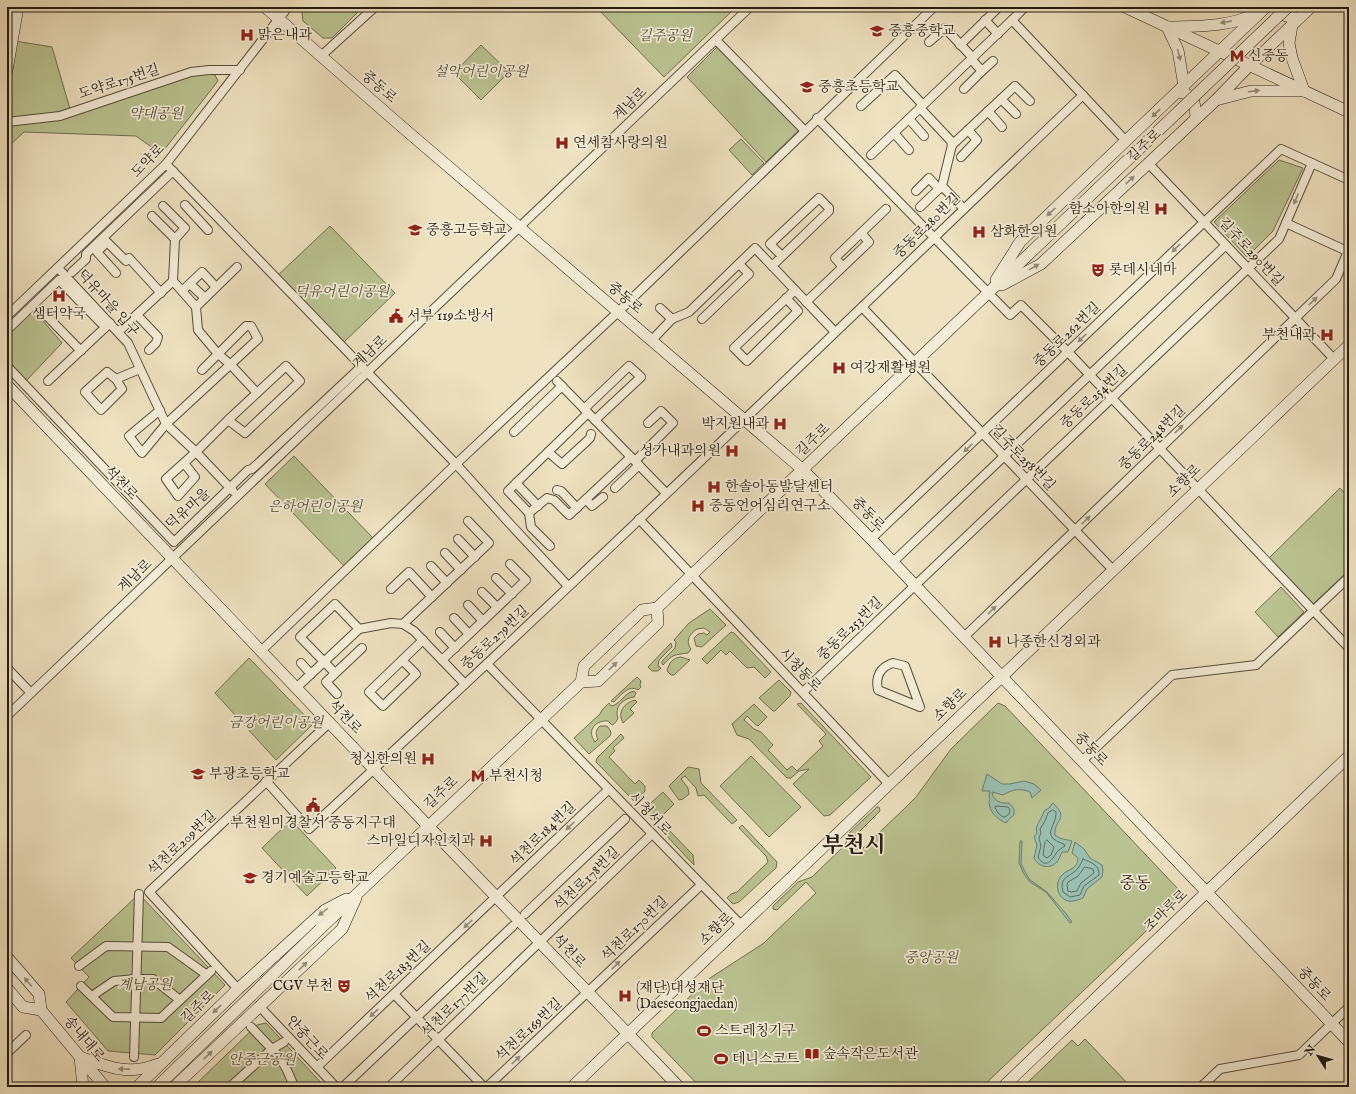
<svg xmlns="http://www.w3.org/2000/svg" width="1356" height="1094" viewBox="0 0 1356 1094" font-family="'IM FELL English','Noto Serif KR',serif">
<rect width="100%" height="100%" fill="#eee2c0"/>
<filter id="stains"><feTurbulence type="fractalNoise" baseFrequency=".005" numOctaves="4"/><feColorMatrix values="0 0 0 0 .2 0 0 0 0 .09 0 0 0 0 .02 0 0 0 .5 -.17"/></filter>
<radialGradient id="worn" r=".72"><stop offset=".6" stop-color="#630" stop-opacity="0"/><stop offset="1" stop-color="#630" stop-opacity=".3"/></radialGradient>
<!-- green -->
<g fill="#bac391" stroke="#6f6f50">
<path d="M306,7H363L332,38H323L303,21L302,13Z"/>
<path d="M596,7H734L735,8L664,77Z"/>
<path d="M15,41L52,47L70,109L59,113L7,119V86Z"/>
<path d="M481,45L509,72L481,100L454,73Z"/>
<path d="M718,46L799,130L766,162L687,77Z"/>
<path d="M191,72L215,75L218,81L164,150L157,151L136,136L24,132L7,148V122L60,116Z"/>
<path d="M741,139L764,163L752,175L729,150Z"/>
<path d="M1279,160L1303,168L1273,231L1247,257L1214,222Z"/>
<path d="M330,226L395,293L342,344L276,277Z"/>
<path d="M33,309L62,343L25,382L7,362V335Z"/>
<path d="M294,456L374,539L345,567L265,484Z"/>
<path d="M1340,488L1349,498V570L1311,606L1268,559Z"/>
<path d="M1281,587L1304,612L1278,637L1255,612Z"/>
<path d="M710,609L726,625L702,647L696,646L694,638L698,634L704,633L707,635L710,632L704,628L697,629C690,634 685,640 691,649L688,653C674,655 673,654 663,665L662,664V661L675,648L676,642L674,640L689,623Z"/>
<path d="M731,632L734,633L771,672L765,678L754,667L747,668L730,651L726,655L721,650L707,664L702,659Z"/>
<path d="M671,643L672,647L659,660L658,666L661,668L658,671H652L648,667Z"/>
<path d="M681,657L690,660L674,675H671L667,671C669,663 672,658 681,657Z"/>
<path d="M249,658L313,724L276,760L215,693Z"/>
<path d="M637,677L641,681L640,685L641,687L638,690C629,684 620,696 614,702L611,701Z"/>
<path d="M779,680L791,692L790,696L775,711H773L759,698Z"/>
<path d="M634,691L636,693L634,697C626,698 616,704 617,714C617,717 619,717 617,720C617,721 613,725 612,725L608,721C596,720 586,730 595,742L598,739C595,734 596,729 600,726H607L610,730L611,733L610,736L589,754L574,738L600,714L602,710L609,703L611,706C620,705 624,693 634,691Z"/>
<path d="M635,700L637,702L630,709L634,713L623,723C617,712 624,703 635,700Z"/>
<path d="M801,703L871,777L830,815L824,816L793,784L809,769L799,771L791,778H787L749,739L737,735L732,724L754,704L767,717L758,726L756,725L747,716L744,720L754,729L761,732L773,745L768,750L787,770L792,766L797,771L823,746L819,741L826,734L797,704Z"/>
<path d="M998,703L1005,706L1180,891L1181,898L982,1087H700L652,1037V1033L707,980L764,943L769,938L816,893L806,882L777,910L773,909V906L798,882L812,877L845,845L850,832L877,807H879L880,811L852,839L862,849L905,808L916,797L951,749Z"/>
<path d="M621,734L624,738L613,748L615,751L609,757L635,784L639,780L645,786V791L635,802L596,762L597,758Z"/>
<path d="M751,756L801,807L769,837L720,786Z"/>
<path d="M688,767L699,769L701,783L737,820L732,824L704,795L698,796L696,788L685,776L681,779L688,788L689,794L683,799L679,800L669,786Z"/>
<path d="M663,792L674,804L655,823L643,810Z"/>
<path d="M291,820L336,868L307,896L262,848Z"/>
<path d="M742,825L777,862L776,868L739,902L733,904L727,898L731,894L737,892L768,862L766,856L739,828Z"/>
<path d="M667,828L693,855L694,865L663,832Z"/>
<path d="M139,894L225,985L155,1055L108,1051L66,1002L89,977L71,958Z"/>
<path d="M266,1023L325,1087H193L257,1025Z"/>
<path d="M1085,1039L1129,1085L1127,1087H1023L1072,1040L1078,1046Z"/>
</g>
<!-- water -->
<g fill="#9abeaf" stroke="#6b7d6f">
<path d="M987,774L1002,784H1010L1024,781L1034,784L1041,790L1032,798L1030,792C1020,788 1013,789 1003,795L992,792C993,801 1001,804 1009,803L1014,809V815L1010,818L1006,823C997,819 989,812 989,801L990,800L989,796L990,791H982Z"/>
<path d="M1053,803C1070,820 1054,818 1055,835C1061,840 1065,839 1072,841L1068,852H1062C1060,856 1059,860 1056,863C1048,870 1038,866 1034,858L1037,845L1034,837L1037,833C1034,825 1042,820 1044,811L1049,808Z"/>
<path d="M1020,841H1022L1021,864L1029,879L1047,892L1067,915L1072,922L1070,923L1046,892L1030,882L1024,874L1019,863Z"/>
<path d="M1075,842L1084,849L1090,858L1102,865L1103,870L1102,877L1087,889L1083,898C1078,900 1073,902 1068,901C1057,898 1054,883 1062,875C1068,869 1078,869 1078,858L1072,853Z"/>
</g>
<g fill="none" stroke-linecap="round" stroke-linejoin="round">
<!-- shore -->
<g stroke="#5f6c60" stroke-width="1">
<path d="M996,806L1008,807L1010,810L1009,814L1005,817H1003L998,813L995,808Z"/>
<path d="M1053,810L1056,812C1057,826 1039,836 1064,844L1065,846C1062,848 1059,849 1057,852C1052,860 1046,870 1038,857L1041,846L1039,838L1041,833L1040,829L1045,821L1048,813Z"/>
<path d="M1047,840L1054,847L1051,855L1047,858L1043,855L1045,842Z"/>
<path d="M1083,859C1090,862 1100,865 1099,875L1084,886L1080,895L1070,897L1063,892C1060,878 1065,879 1074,872C1079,869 1081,863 1083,859Z"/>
<path d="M1085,867L1093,869L1094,873L1081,883L1077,891L1071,892L1068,891L1067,885L1068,882L1078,876Z"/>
</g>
<defs>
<g id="street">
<path d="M1025,7L1012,20L1126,141"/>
<path d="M985,20L998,34"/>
<path d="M716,40L805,131"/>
<path d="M929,42L945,28L973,58"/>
<path d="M960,45L999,7"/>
<path d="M321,56L375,7"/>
<path d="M971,59L982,71L993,61"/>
<path d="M964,89L982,71"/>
<path d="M1001,99L1016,114"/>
<path d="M861,106L895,75L923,105"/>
<path d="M988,111L1002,127"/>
<path d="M817,118L1010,315L1021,305L1068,352L1349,648"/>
<path d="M909,119L924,136"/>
<path d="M7,122L60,116L191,72L209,70H240"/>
<path d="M894,133L909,150"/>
<path d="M952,145L1015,86L1030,101"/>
<path d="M871,155L920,108"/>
<path d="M961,157L977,140L968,130"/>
<path d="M1148,163L1334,359"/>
<path d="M166,164L456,464L510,524L568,586"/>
<path d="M916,191L929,178L939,189"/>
<path d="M185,205L208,230"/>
<path d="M163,206L185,228L175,239"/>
<path d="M920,207L942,186"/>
<path d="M964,209L942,186L952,145L951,141L920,108L1012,20"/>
<path d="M1286,223L1349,252"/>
<path d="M861,233L886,209"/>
<path d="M772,266L829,211V208L819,198L770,244L782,256"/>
<path d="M237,267L196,307L198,330L218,354L230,364L257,393"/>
<path d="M58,268L128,343L166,424L142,453L129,436L160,410"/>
<path d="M72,272L86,259V254L173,171"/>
<path d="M116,273L97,252L107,242L126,261L129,258L161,293"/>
<path d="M173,281L196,307"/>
<path d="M190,284L205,298"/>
<path d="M182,291L202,272L216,287"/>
<path d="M786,298L798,311L747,361L734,348L795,290"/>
<path d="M806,302L869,242L861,233L835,258L843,267"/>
<path d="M862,307L1113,570"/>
<path d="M660,308L672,319"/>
<path d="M42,311L81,351"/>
<path d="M137,315L158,337L156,343L149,350"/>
<path d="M7,316L166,164L288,7"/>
<path d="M702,319L749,274L739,264"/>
<path d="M7,330L59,280L101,323"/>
<path d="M118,332L173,281L175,239L152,216"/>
<path d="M652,340L672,319L689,312L755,248L835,332"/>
<path d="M7,366L174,542L248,470L252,469L362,366"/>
<path d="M116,379L122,389L101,410L85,392L107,372L116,379L140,369"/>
<path d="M48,381L110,323"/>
<path d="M557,381L666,493"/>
<path d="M584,409L629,366L641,377L595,420"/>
<path d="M228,420L286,366L300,381L245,433L228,420L196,452L233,491"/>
<path d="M514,432L562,386"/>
<path d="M548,452L562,464L587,441L590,438L591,434"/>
<path d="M635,461L673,423L661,411L648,423"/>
<path d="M184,463L195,477L178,496L166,479L196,452L166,424L258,339L251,326H246L202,370"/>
<path d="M516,483L538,506"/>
<path d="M615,488L639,465"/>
<path d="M557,490L561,491L577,508"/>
<path d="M586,499L592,506L603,497"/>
<path d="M529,513L547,498L554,500L569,515L631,457"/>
<path d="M639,519L889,784"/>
<path d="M458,539L475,557"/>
<path d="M871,539L1281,149L1349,180"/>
<path d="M550,546L531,527L529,513L508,491L588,413"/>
<path d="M445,553L461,570"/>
<path d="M893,562L1226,245"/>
<path d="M431,566L447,583"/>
<path d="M496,578L512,594"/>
<path d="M391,589L409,572L432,597"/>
<path d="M482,592L497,607"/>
<path d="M468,605L483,621"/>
<path d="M454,618L469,634"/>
<path d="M403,624L489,543L468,521"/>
<path d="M440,632L455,648"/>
<path d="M964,637L1336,279L1349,249"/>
<path d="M261,651L456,464L618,312L934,7"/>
<path d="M402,660L416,674L383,706L369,692L423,640"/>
<path d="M442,660L526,580L510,564"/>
<path d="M301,663L311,674"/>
<path d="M893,663L905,666L920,707L878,690C875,677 880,667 893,663Z"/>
<path d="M487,664L741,925"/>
<path d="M7,668L31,693"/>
<path d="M335,673L300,637L335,604L359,629"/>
<path d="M296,688L359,629L391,623L403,624L414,631L465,684"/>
<path d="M803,692L1279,239L1312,163"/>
<path d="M337,694L326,682L362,648"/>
<path d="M7,716L750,7"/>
<path d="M1082,761L1172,675L1256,665L1349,577"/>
<path d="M266,781L309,829C571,588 826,341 1083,95"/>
<path d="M525,914L625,819"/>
<path d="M79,966L106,946L168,947L207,975"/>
<path d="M81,986L113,1017L161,1018L211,971"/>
<path d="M238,989L149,892L329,723"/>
<path d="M394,994L484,1087"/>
<path d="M92,996L114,981L136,979H153L180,1000"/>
<path d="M260,1007L336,1087"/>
<path d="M284,1042L272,1049C283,1059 289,1073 294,1087"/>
<path d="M7,1053L26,1035"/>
<path d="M134,1057L139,894"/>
<path d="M317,1067L608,790"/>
<path d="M230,1087L272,1049L251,1027"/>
<path d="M343,1087L513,926"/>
<path d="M389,1087L652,834"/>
<path d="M487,1087L701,885"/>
<path d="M1201,1087L1220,1069L1299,1055L1349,1007"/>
</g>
<g id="secondary">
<path d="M265,7L401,126L803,470L871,539L1349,1042"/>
<path d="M1125,7L1349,112"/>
<path d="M1277,7C1283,17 1288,17 1299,18"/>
<path d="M1292,25L1289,43L1292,58L1304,91"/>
<path d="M1167,27L1178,50L1184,86"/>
<path d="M1170,27C1198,26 1229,27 1255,14"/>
<path d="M7,70L18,7"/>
<path d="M1178,92C1195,94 1195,102 1196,118"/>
<path d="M1216,100L1251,91H1300"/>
<path d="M996,280L1020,242L1266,7"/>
<path d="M1002,285L1041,264L1216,100L1249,66L1311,7"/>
<path d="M7,385L428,826L679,1087"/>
<path d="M581,682L598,681L658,623L657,608"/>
<path d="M320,929L581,682L584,666L642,610L657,608L1049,235"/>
<path d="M7,957L39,994L41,1010L105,1087"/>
<path d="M7,988L23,1007L41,1010"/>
<path d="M80,1057C109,1067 128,1076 158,1064"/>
<path d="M80,1057L83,1087"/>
<path d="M137,1087L238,989L325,910L346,899"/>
<path d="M174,1087L342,929L356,898"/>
<path d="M572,1087L1349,345"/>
<path d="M1003,1087L1349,756"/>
</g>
</defs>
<!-- street casing -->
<use href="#street" stroke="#564d3c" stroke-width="10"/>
<!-- secondary casing -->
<use href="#secondary" stroke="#241b10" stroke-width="12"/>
<!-- street -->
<use href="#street" stroke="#f4ecd6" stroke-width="8"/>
<!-- secondary -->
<use href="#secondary" stroke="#f4ecd6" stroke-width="11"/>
<defs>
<g id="secondary-bridge">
<path d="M1049,235L1288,7"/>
<path d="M157,1087L320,929"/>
</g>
</defs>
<!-- secondary-bridge casing -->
<use href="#secondary-bridge" stroke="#241b10" stroke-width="12" stroke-linecap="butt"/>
<!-- secondary-bridge -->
<use href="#secondary-bridge" stroke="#f4ecd6" stroke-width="11"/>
</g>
<!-- one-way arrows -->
<defs><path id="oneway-solid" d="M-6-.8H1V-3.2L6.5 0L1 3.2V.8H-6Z"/></defs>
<g fill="#968e7d">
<use href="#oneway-solid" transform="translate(1226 22) rotate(169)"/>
<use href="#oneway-solid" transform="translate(1179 55) rotate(76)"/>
<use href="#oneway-solid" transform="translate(1254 91) rotate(-7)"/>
<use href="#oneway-solid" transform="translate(1156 113) rotate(136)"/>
<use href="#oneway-solid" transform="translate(1130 180) rotate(-43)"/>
<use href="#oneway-solid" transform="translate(1296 199) rotate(113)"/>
<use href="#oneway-solid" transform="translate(1051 212) rotate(137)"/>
<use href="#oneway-solid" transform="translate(1176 248) rotate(136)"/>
<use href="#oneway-solid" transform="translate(1034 267) rotate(-29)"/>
<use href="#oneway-solid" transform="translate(1313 301) rotate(-43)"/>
<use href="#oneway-solid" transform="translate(1082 338) rotate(136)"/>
<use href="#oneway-solid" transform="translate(1179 429) rotate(-44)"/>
<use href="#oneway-solid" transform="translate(968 448) rotate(137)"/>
<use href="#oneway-solid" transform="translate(1086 520) rotate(-44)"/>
<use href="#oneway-solid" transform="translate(992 610) rotate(-44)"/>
<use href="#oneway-solid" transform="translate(613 666) rotate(-44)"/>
<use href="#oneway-solid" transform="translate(570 826) rotate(136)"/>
<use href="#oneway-solid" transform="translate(323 912) rotate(143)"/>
<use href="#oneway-solid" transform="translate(468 924) rotate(137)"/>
<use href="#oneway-solid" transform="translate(616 965) rotate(-44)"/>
<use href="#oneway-solid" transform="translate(303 966) rotate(-44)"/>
<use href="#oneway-solid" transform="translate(28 982) rotate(-130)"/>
<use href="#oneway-solid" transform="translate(217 1009) rotate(136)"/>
<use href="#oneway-solid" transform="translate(374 1013) rotate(137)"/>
<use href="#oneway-solid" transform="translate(208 1055) rotate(-43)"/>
<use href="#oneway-solid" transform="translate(516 1060) rotate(-43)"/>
<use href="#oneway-solid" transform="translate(124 1069) rotate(-179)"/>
</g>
<!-- icons -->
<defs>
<symbol id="school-bare" viewBox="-9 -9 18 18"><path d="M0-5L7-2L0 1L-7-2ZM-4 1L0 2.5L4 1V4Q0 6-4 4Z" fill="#8f2418" stroke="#f4ecd6" stroke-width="2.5" paint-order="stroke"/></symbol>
<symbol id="hospital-bare" viewBox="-9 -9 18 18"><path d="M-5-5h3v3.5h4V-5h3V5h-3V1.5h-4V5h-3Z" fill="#8f2418" stroke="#f4ecd6" stroke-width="2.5" paint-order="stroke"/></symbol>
<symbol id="metro-bare" viewBox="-9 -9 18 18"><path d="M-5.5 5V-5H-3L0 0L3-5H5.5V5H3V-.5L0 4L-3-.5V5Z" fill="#8f2418" stroke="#f4ecd6" stroke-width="2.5" paint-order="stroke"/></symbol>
<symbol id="theatre-bare" viewBox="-9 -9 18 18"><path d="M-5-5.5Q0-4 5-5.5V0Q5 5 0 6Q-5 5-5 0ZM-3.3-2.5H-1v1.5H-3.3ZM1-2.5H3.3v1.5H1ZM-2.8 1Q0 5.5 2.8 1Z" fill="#8f2418" stroke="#f4ecd6" stroke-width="2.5" paint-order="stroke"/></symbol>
<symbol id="civic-bare" viewBox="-9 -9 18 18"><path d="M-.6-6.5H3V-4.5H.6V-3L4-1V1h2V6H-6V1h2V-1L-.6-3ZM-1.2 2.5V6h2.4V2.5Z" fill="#8f2418" stroke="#f4ecd6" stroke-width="2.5" paint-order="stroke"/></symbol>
<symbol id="stadium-bare" viewBox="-9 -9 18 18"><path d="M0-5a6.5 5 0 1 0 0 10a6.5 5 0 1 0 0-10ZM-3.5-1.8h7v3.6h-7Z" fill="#8f2418" stroke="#f4ecd6" stroke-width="2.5" paint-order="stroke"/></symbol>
<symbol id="library-bare" viewBox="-9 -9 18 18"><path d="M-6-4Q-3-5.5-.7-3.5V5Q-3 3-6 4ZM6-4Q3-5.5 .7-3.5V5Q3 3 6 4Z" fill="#8f2418" stroke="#f4ecd6" stroke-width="2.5" paint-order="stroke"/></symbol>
</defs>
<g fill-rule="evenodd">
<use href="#school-bare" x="867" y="21" width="20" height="20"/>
<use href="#hospital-bare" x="237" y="25" width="20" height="20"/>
<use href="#metro-bare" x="1227" y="46" width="20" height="20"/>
<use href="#school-bare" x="797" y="77" width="20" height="20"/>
<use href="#hospital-bare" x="552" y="133" width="20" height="20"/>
<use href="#hospital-bare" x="1151" y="199" width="20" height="20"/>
<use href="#school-bare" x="405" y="220" width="20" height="20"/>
<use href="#hospital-bare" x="969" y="222" width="20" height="20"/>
<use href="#theatre-bare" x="1088" y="260" width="20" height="20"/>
<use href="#hospital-bare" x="49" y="286" width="20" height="20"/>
<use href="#civic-bare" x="386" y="306" width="20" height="20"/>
<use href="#hospital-bare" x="1317" y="325" width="20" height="20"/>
<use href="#hospital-bare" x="829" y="358" width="20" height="20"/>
<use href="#hospital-bare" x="770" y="414" width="20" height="20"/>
<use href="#hospital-bare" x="722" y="441" width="20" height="20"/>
<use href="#hospital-bare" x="704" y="477" width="20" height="20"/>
<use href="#hospital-bare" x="688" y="496" width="20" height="20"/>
<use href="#hospital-bare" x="985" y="632" width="20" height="20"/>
<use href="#hospital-bare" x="418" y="749" width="20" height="20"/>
<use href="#school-bare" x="188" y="764" width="20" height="20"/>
<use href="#metro-bare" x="468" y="766" width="20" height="20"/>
<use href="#civic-bare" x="303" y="795" width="20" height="20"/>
<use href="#hospital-bare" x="476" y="831" width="20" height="20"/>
<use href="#school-bare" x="240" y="868" width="20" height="20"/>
<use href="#theatre-bare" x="334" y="976" width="20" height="20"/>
<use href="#hospital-bare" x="615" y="986" width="20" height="20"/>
<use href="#stadium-bare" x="694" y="1021" width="20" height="20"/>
<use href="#library-bare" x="802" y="1044" width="20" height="20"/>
<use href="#stadium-bare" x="711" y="1049" width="20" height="20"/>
</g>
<g text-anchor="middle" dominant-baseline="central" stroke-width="3.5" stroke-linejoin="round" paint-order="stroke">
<!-- poi labels -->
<g font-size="14" fill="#241b10" stroke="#f4ecd6" text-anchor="start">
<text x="888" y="31">중흥중학교</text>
<text x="258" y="35">맑은내과</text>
<text x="1248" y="56">신중동</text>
<text x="818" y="87">중흥초등학교</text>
<text x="573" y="143">연세참사랑의원</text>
<text x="1150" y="209" text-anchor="end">함소아한의원</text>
<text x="426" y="230">중흥고등학교</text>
<text x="990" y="232">삼화한의원</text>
<text x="1109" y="270">롯데시네마</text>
<text x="59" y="314" text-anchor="middle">샘터약국</text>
<text x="407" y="316">서부 119소방서</text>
<text x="1316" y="335" text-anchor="end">부천내과</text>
<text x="850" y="368">여강재활병원</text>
<text x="769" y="424" text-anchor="end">박지원내과</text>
<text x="721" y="451" text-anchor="end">성가내과의원</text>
<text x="725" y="487">한솔아동발달센터</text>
<text x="709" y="506">중동언어심리연구소</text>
<text x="1006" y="642">나종한신경외과</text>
<text x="417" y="759" text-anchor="end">청심한의원</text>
<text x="209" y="774">부광초등학교</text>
<text x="489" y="776">부천시청</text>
<text x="313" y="823" text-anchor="middle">부천원미경찰서 중동지구대</text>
<text x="475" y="841" text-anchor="end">스마일디자인치과</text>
<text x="261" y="878">경기예술고등학교</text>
<text x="333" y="986" text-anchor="end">CGV 부천</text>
<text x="636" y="988">(재단)대성재단<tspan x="636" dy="16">(Daeseongjaedan)</tspan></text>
<text x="715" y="1031">스트레칭기구</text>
<text x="823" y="1054">숲속작은도서관</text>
<text x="732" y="1059">테니스코트</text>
</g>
<!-- park labels -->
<g font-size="14" font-style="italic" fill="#514d37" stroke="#f4ecd6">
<text x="665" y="36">길주공원</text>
<text x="481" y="72">설악어린이공원</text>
<text x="156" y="114">약대공원</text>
<text x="342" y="292">덕유어린이공원</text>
<text x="315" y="507">은하어린이공원</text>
<text x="276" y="723">금강어린이공원</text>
<text x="931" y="958">중앙공원</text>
<text x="145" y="985">계남공원</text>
<text x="262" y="1060">안중근공원</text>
</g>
<!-- street labels -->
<g font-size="14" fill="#241b10" stroke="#f4ecd6">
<text transform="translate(119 82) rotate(-18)">도약로175번길</text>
<text transform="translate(379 87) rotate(41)">중동로</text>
<text transform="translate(630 104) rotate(-44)">계남로</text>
<text transform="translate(1144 146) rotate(-43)">길주로</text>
<text transform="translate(148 161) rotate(-46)">도약로</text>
<text transform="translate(927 226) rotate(-44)">중동로280번길</text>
<text transform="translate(1251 252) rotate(47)">길주로290번길</text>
<text transform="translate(625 298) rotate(40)">중동로</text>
<text transform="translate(108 303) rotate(48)">덕유마을 입구</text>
<text transform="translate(1067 335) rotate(-44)">중동로262번길</text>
<text transform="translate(370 352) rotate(-43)">계남로</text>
<text transform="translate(1094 397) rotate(-43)">중동로254번길</text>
<text transform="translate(1152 438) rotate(-44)">중동로248번길</text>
<text transform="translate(813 440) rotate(-44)">길주로</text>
<text transform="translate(1023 458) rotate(46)">길주로258번길</text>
<text transform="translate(1184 481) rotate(-44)">소향로</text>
<text transform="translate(121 483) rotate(46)">석천로</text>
<text transform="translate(188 509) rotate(-42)">덕유마을</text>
<text transform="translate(868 514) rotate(46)">중동로</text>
<text transform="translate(135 576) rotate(-44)">계남로</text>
<text transform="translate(850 629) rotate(-44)">중동로253번길</text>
<text transform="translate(495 638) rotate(-43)">중동로279번길</text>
<text transform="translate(800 670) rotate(46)">시청동로</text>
<text transform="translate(950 705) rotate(-44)">소향로</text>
<text transform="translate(345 717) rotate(46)">석천로</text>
<text transform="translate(1091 749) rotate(46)">중동로</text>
<text transform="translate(441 793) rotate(-43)">길주로</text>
<text transform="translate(650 814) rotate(46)">시청서로</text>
<text transform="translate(543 834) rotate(-44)">석천로184번길</text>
<text transform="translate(182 843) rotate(-43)">석천로209번길</text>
<text transform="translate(587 879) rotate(-44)">석천로178번길</text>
<text transform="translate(1166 911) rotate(-44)">조마루로</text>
<text transform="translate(635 929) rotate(-44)">석천로170번길</text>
<text transform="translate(716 929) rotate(-44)">소향로</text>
<text transform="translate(569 951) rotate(46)">석천로</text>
<text transform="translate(398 972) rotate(-43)">석천로183번길</text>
<text transform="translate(1314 984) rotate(47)">중동로</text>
<text transform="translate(455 1005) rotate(-44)">석천로177번길</text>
<text transform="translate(198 1007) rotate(-44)">길주로</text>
<text transform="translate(529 1030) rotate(-43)">석천로169번길</text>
<text transform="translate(307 1038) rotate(47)">안중근로</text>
<text transform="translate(84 1039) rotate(50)">송내대로</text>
</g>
<!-- quarter labels -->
<g font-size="16" fill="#241b10" stroke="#f4ecd6">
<text x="1135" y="884">중동</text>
</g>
<!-- town labels -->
<g font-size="22" font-weight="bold" fill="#241b10" stroke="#f4ecd6">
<text x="854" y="846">부천시</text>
</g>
</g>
<!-- margin -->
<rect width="1356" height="1094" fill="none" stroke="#eee2c0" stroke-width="24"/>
<rect x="8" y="8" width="1340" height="1078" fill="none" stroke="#241b10" stroke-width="2"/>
<rect x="12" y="12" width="1332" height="1070" fill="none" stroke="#241b10"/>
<!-- north arrow -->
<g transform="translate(1318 1056) rotate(307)" stroke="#f4ecd6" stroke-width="3" paint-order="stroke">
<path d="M0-3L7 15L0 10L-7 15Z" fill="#241b10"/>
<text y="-6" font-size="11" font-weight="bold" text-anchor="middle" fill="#241b10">N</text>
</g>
<rect width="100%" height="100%" filter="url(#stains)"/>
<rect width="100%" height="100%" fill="url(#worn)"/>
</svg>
